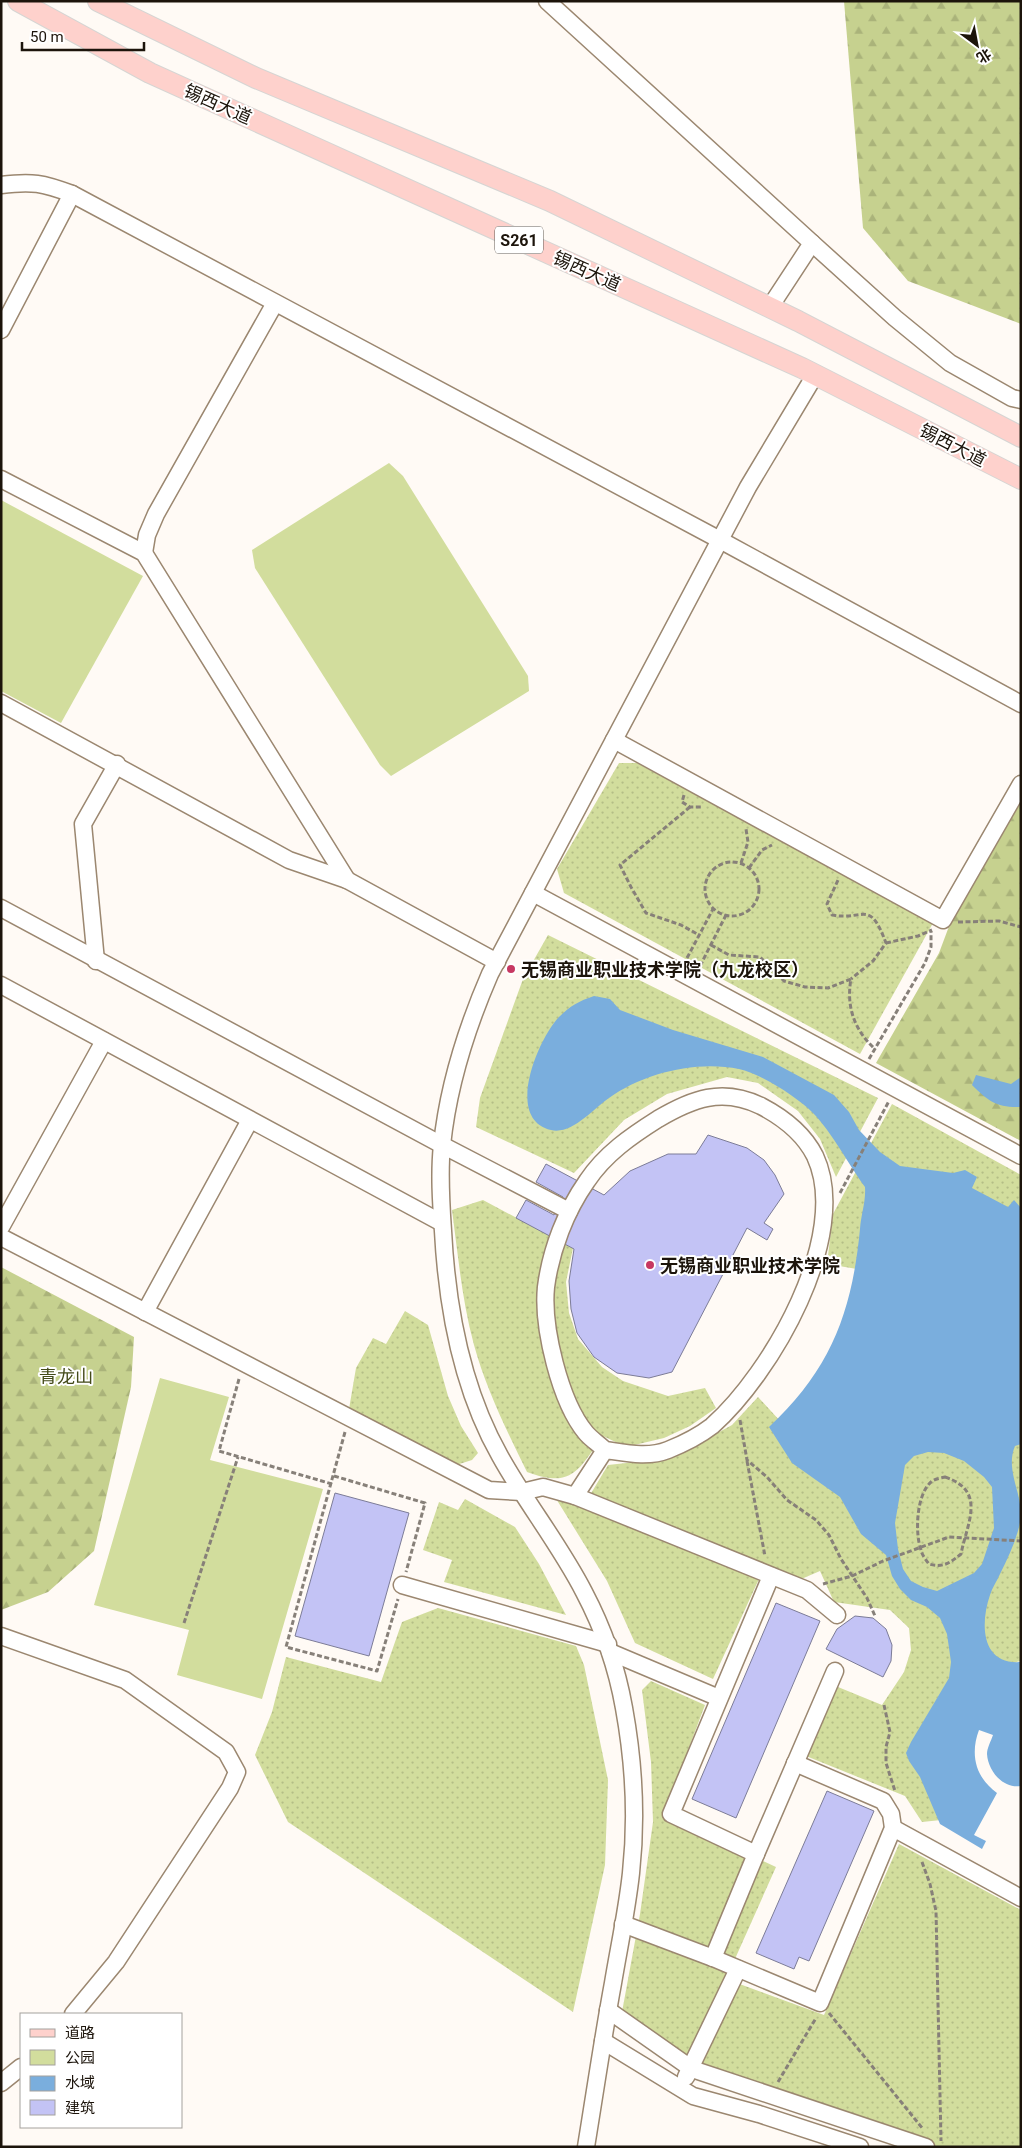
<svg xmlns="http://www.w3.org/2000/svg" width="1022" height="2148" viewBox="0 0 1022 2148" font-family="Roboto,'Noto Sans SC',sans-serif">
<defs>
<pattern id="grass-dots" width="8" height="8" patternUnits="userSpaceOnUse" patternTransform="scale(1.25)"><rect width="8" height="8" fill="#d2dd9d"/><path d="M2 2h.1M6 6h.1" fill="none" stroke="#b4bd86" stroke-width="1.8" stroke-linecap="round"/></pattern>
<pattern id="forest-firs" width="22" height="20" patternUnits="userSpaceOnUse" patternTransform="scale(1.25)"><rect width="22" height="20" fill="#c6d18f"/><path d="M5 1l3.5 6h-7zM16 11l3.5 6h-7z" fill="#aab37a"/></pattern>
</defs>
<rect width="100%" height="100%" fill="#fffaf5"/>
<!-- grass -->
<g fill="url(#grass-dots)">
<path d="M619,763H637L933,923L860,1054L564,893L557,869Z"/>
<path d="M548,935L878,1098L836,1177L820,1139L798,1111L758,1083L727,1077L667,1094L624,1120L574,1173L476,1127L480,1098L523,979Z"/>
<path d="M892,1104L1021,1175V1661L954,1676L941,1820L922,1822L905,1796L806,1756L838,1687L882,1705L904,1672L911,1650L909,1628L890,1610L834,1602L820,1571L799,1580L590,1495L608,1465L672,1458L732,1425L758,1397L781,1422L834,1357L857,1269L827,1264L833,1214Z"/>
<path d="M483,1200L573,1248L566,1282L569,1313L578,1339L602,1367L623,1381L668,1396L705,1388L716,1408L690,1426L664,1438L626,1447L603,1436C578,1470 573,1489 527,1472C507,1431 486,1389 474,1345C462,1301 458,1255 452,1210Z"/>
<path d="M405,1311L428,1325L448,1396L461,1426L478,1453L472,1460L453,1466L349,1409L356,1368L373,1338L386,1344Z"/>
<path d="M555,1497L759,1579L713,1679L635,1643L607,1581Z"/>
<path d="M465,1499L515,1527L539,1564L566,1615L444,1582L452,1560L423,1550L439,1502L458,1510Z"/>
<path d="M438,1608L576,1646L584,1665L608,1780L605,1865L573,2012L288,1822L255,1755L272,1712L286,1657L381,1682L402,1622Z"/>
<path d="M651,1681L705,1705L664,1814L776,1867L726,1979L824,2015L899,1844L1021,1910V2147H939L704,2067L622,2012L640,1914L653,1822L651,1762L642,1690Z"/>
</g>
<!-- forest -->
<g fill="url(#forest-firs)">
<path d="M844,1H1021V324L908,281L863,228Z"/>
<path d="M1021,802V1141L876,1063L939,953L948,929Z"/>
<path d="M1,1267L134,1337L131,1387L94,1551L48,1592L1,1610Z"/>
</g>
<!-- park -->
<g fill="#d2dd9d">
<path d="M389,463L403,476L528,676L529,691L391,776L380,765L255,568L252,550Z"/>
<path d="M1,500L143,576L61,723L1,691Z"/>
<path d="M160,1378L229,1397L210,1460L323,1489L262,1699L177,1675L189,1630L94,1605Z"/>
</g>
<!-- water -->
<g fill="#7aaedd" fill-rule="evenodd">
<path d="M594,996L610,999L620,1010L673,1030L763,1057L834,1095L849,1112L859,1130L880,1152L900,1166L953,1173L965,1170L977,1177L972,1188L1008,1207L1014,1200L1021,1208V1444L1015,1446C1005,1469 1022,1493 1021,1517C1018,1537 1009,1556 1000,1574C997,1581 992,1588 990,1595C980,1624 981,1665 1021,1662V1786C1003,1789 988,1771 987,1754C987,1748 991,1741 993,1735L979,1730C970,1754 975,1777 997,1793L974,1835L986,1841L982,1849L940,1824L920,1777L909,1761L906,1753L911,1742L949,1678L951,1662L947,1634L940,1618L927,1607L911,1600L900,1589L892,1576L886,1555L861,1534L840,1497L792,1463L769,1427C831,1369 852,1312 860,1229C861,1214 866,1202 865,1187C849,1165 831,1131 813,1113C797,1097 761,1074 739,1069C697,1060 643,1073 609,1098C593,1109 572,1135 551,1130C504,1119 538,1039 559,1017C570,1006 579,1001 594,996ZM928,1452L944,1453L964,1461L984,1477L992,1487L994,1528L982,1564L974,1573L937,1591L923,1587L911,1581L903,1569L898,1549L895,1523L905,1465L914,1456Z"/>
<path d="M976,1075L1011,1084L1021,1077V1107C997,1108 988,1101 972,1085Z"/>
</g>
<!-- building -->
<g fill="#c3c3f5" stroke="#7c7c97">
<path d="M708,1135L747,1148L764,1160L775,1175L784,1194L764,1223L773,1229L767,1240L747,1228L672,1372L649,1378L617,1373L594,1357L577,1333L571,1309L569,1281L574,1249L516,1218L526,1200L554,1215L563,1197L536,1182L546,1164L604,1195L630,1171L668,1154H696Z"/>
<path d="M335,1493L409,1513L369,1656L295,1636Z"/>
<path d="M776,1603L820,1621L736,1818L692,1799Z"/>
<path d="M855,1616L873,1618L886,1629L892,1645L891,1661L883,1677L826,1649L837,1629Z"/>
<path d="M827,1791L874,1811L809,1961L799,1957L794,1969L756,1953Z"/>
</g>
<g fill="none" stroke-linecap="round" stroke-linejoin="round">
<defs>
<g id="minor">
<path d="M547,1L812,243L770,307"/>
<path d="M1,185C32,181 43,183 72,194L720,540L1021,704"/>
<path d="M812,243L895,318L950,363L1012,398L1021,400"/>
<path d="M1,330L72,194"/>
<path d="M1,479L144,553L347,880"/>
<path d="M144,553L147,535L156,514L275,303"/>
<path d="M1,703L289,860L347,880L497,962"/>
<path d="M614,740L943,920L1021,784"/>
<path d="M533,893L1021,1156"/>
<path d="M1,908L442,1145L569,1211"/>
<path d="M96,961L83,824L117,764"/>
<path d="M1,985L442,1223"/>
<path d="M1,1227L104,1041"/>
<path d="M1,1237L489,1490L522,1492L543,1487L575,1496L807,1590L837,1615"/>
<path d="M145,1312L250,1120"/>
<path d="M575,1496L605,1450C626,1453 648,1458 668,1450C683,1444 699,1436 712,1426C771,1374 852,1235 815,1156C804,1134 782,1117 761,1106C722,1087 692,1099 658,1119C631,1136 605,1154 587,1181C566,1211 551,1249 546,1287C542,1327 560,1402 586,1433C591,1439 599,1444 605,1450"/>
<path d="M402,1585L608,1644"/>
<path d="M1,1636L125,1680L226,1752L237,1772L230,1788L116,1962L73,2014"/>
<path d="M610,1652L719,1698"/>
<path d="M893,1828L1021,1898"/>
<path d="M756,1854L671,1814L771,1576"/>
<path d="M623,1924L713,1958L820,2003L893,1828L891,1814L883,1801L795,1763"/>
<path d="M713,1958L756,1854L835,1671"/>
<path d="M608,2010L692,2069L926,2147"/>
<path d="M603,2041L693,2096L759,2114L860,2147"/>
<path d="M686,2077L738,1969"/>
<path d="M1,2083L21,2067"/>
<path d="M586,2147C595,2092 603,2037 613,1983C619,1947 627,1910 631,1873C637,1818 634,1763 624,1708C617,1668 603,1628 584,1592C560,1545 526,1503 500,1456C462,1389 447,1307 443,1231C441,1203 439,1173 442,1145C448,1087 467,1027 490,974L748,487L815,375"/>
</g>
<g id="major">
<path d="M18,1L150,73L802,368L1021,479"/>
<path d="M98,1L256,78L550,201L798,321L1021,437"/>
</g>
</defs>
<!-- minor casing -->
<use href="#minor" stroke="#9b8770" stroke-width="19"/>
<!-- major casing -->
<use href="#major" stroke="#d6d5d3" stroke-width="22"/>
<!-- path -->
<g stroke="#878079" stroke-width="3" stroke-dasharray="5 2.5" stroke-linecap="butt">
<path d="M684,795L682,802L690,807H702"/>
<path d="M690,807L620,865L631,887L646,913L681,925L699,935"/>
<circle cx="732" cy="889" r="27"/>
<path d="M741,863L748,842L746,829"/>
<path d="M749,868L762,850L772,845"/>
<path d="M838,880L827,904L832,915C865,921 869,898 886,943L873,961L851,979"/>
<path d="M958,922L999,921L1021,927"/>
<path d="M886,943L918,936L932,930"/>
<path d="M711,945L729,955L760,957L784,981L805,987L828,988L851,979C846,1006 854,1030 875,1049"/>
<path d="M687,958L713,909"/>
<path d="M700,966L726,915"/>
<path d="M869,1059L925,963L931,947V931"/>
<path d="M840,1193L889,1101"/>
<path d="M239,1379L219,1451L332,1484"/>
<path d="M740,1420L747,1460L767,1477L787,1500L816,1520L829,1535L841,1559L867,1598L875,1616"/>
<path d="M345,1432L286,1647L377,1671L398,1599"/>
<path d="M747,1461L765,1556"/>
<path d="M334,1476L425,1503L406,1572"/>
<path d="M945,1477C987,1491 967,1523 961,1554C950,1563 943,1568 929,1564C926,1560 922,1555 921,1550C915,1534 916,1495 931,1482C934,1479 941,1478 945,1477Z"/>
<path d="M823,1584L852,1576L883,1561L949,1537L1021,1541"/>
<path d="M184,1623L238,1457"/>
<path d="M884,1705L890,1732L886,1747V1763L895,1791"/>
<path d="M922,1862L930,1884L936,1911L941,2141"/>
<path d="M829,2013L923,2129"/>
<path d="M778,2082L816,2018"/>
</g>
<!-- minor -->
<use href="#minor" stroke="#fff" stroke-width="16"/>
<!-- major -->
<use href="#major" stroke="#fed1cc" stroke-width="20"/>
</g>
<!-- markers -->
<g fill="#c73861" stroke="#fff" stroke-width="2">
<circle cx="511" cy="969" r="5"/>
<circle cx="650" cy="1265" r="5"/>
</g>
<g text-anchor="middle" dominant-baseline="central" stroke-width="4" stroke-linejoin="round" paint-order="stroke">
<!-- shield labels -->
<rect fill="#fff" stroke="#605a54" stroke-width="1" x="495" y="226.5" width="48" height="27" rx="4"/>
<g font-size="16" font-weight="bold" fill="#1c140b">
<text x="519" y="240">S261</text>
</g>
<!-- street labels -->
<g font-size="18" fill="#1c140b" stroke="#fff">
<text transform="translate(218 104) rotate(24)">锡西大道</text>
<text transform="translate(587 271) rotate(24)">锡西大道</text>
<text transform="translate(953 445) rotate(27)">锡西大道</text>
</g>
<!-- poi labels -->
<g font-size="18" font-weight="bold" fill="#1c140b" stroke="#fff" text-anchor="start">
<text x="521" y="969">无锡商业职业技术学院（九龙校区）</text>
<text x="660" y="1265">无锡商业职业技术学院</text>
</g>
<!-- park labels -->
<g font-size="18" fill="#444b1a" stroke="#fff">
<text x="66" y="1376">青龙山</text>
</g>
</g>
<!-- border -->
<rect width="1022" height="2148" fill="none" stroke="#1c140b" stroke-width="5"/>
<!-- legend -->
<rect x="20" y="2013" width="162" height="115" fill="#ffffff" stroke="#a4a19d"/>
<rect x="30" y="2029" width="25" height="8" fill="#fed1cc" stroke="#a4a19d"/>
<text x="65" y="2038" font-size="15" fill="#1c140b">道路</text>
<rect x="30" y="2050" width="25" height="15" fill="#d2dd9d" stroke="#a4a19d"/>
<text x="65" y="2063" font-size="15" fill="#1c140b">公园</text>
<rect x="30" y="2076" width="25" height="15" fill="#7aaedd" stroke="#a4a19d"/>
<text x="65" y="2088" font-size="15" fill="#1c140b">水域</text>
<rect x="30" y="2100" width="25" height="15" fill="#c3c3f5" stroke="#a4a19d"/>
<text x="65" y="2113" font-size="15" fill="#1c140b">建筑</text>
<!-- north arrow -->
<g transform="translate(977 45) rotate(148)" stroke="#ffffff" stroke-width="4" paint-order="stroke">
<path d="M0-4L9 19L0 12L-9 19Z" fill="#1c140b"/>
<text y="-8" font-size="14" font-weight="bold" text-anchor="middle" fill="#1c140b">北</text>
</g>
<!-- scale -->
<path d="M22 42v8h122v-8" fill="none" stroke="#1c140b" stroke-width="2.5"/>
<text x="30" y="42" font-size="15" fill="#1c140b" stroke="#ffffff" stroke-width="4" paint-order="stroke">50 m</text>
</svg>
